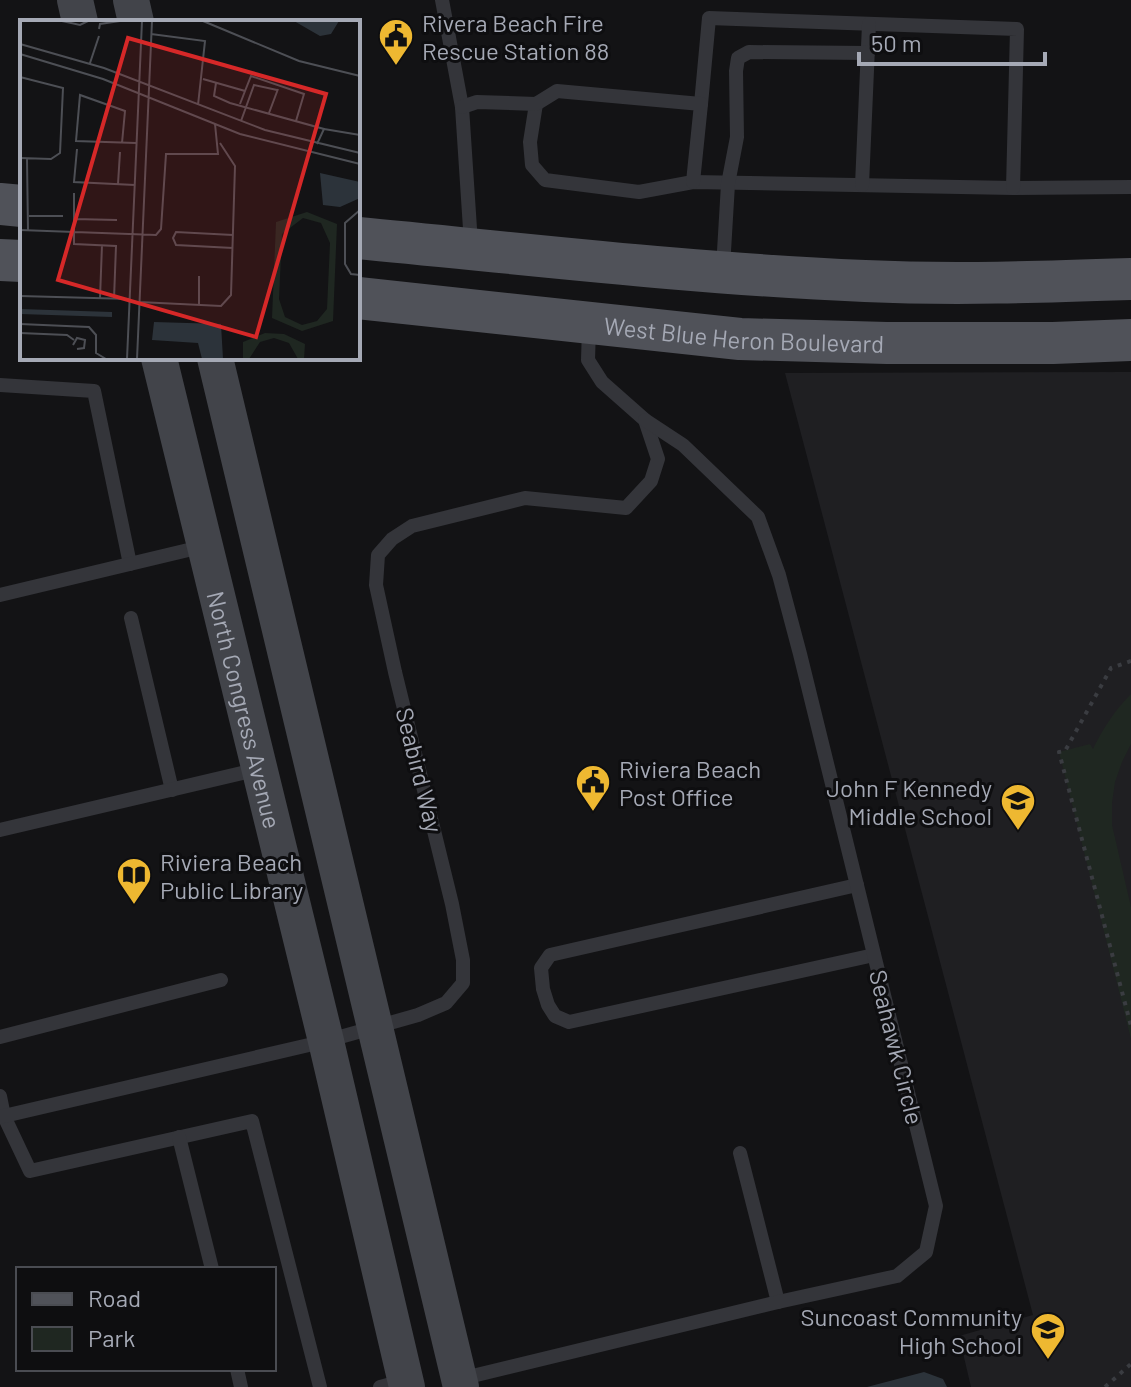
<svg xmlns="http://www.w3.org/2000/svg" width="1131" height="1387" viewBox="0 0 1131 1387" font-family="Barlow,sans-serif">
<rect width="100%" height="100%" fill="#131315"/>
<!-- built -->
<path fill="#1f1f22" d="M1131,372V1387H971L959,1336L1033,1315L785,373Z"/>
<!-- green -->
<path fill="#1f2721" d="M1131,694V744L1122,762L1115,782L1112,803V825L1131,907V1039L1059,752L1090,744L1093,749C1103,729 1114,711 1131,694Z"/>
<!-- water -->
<path fill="#2c333a" d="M924,1372L943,1379L947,1387H867Z"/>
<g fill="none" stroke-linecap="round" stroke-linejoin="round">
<!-- path -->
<g stroke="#3a3c41" stroke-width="4" stroke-dasharray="4 6" stroke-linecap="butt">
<path d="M1131,661L1111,668L1065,751L1059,752L1131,1026"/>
<path d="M1105,1387L1131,1364"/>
</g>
<!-- lane -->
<g stroke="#34353a" stroke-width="14">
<path d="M442,0L462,107L471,244"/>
<path d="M536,104L530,142L532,165L545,180L639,192L693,182L1013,188L1131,187"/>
<path d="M701,104L709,18L1017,29L1013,188"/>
<path d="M462,107L477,102L536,104L557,91L701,104L693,182"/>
<path d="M862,185L869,24"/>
<path d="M723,268L728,184L737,137L736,71L738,58L749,52L868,53"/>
<path d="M0,385L94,391L130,564"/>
<path d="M0,595L205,546"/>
<path d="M131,618L172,790"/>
<path d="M0,830L259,769"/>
<path d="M857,885L550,955L541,968L543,989L548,1005L555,1016L569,1022L874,955"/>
<path d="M0,1037L221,980"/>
<path d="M0,1096L4,1116L30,1171L252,1121L320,1387"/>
<path d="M0,1117L326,1041L418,1015L446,1003L463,983V960L452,904L395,672L376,585L378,555L392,539L412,526L525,498L626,508L651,481L658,459L645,420L602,382L588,360L589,328"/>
<path d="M179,1137L212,1269"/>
<path d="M740,1153L778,1302"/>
<path d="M237,1369L241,1387"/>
<path d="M460,1379L778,1302L897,1276L926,1252L936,1206L800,654L779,575L758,517L683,445L645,420"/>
<path d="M380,1387L406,1380"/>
</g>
<!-- secondary -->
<g stroke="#42444a" stroke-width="36">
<path d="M75,0L80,22"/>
<path d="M131,0L136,22"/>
<path id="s1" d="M159,358L326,1041L407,1387"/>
<path d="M215,358L461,1387"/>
</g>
<!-- primary -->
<g stroke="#505259" stroke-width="42">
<path d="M0,204L22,206"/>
<path d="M358,238C527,254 695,274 865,281C953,285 1042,282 1131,279"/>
<path d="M0,260L22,261"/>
<path id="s2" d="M358,298L740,339L887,343H1053L1131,340"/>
</g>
</g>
<!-- icons -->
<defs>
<symbol id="civic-pin" viewBox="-11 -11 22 30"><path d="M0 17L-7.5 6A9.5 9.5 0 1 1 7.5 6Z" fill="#eeb831" stroke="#0e0e10"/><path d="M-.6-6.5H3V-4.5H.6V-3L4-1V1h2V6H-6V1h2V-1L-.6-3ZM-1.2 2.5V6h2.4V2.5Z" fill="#111"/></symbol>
<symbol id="school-pin" viewBox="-11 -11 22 30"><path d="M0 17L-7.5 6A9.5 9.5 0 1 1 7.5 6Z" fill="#eeb831" stroke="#0e0e10"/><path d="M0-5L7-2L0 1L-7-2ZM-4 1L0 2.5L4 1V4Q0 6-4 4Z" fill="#111"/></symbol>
<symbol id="library-pin" viewBox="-11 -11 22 30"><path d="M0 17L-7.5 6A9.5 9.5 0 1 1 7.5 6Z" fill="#eeb831" stroke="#0e0e10"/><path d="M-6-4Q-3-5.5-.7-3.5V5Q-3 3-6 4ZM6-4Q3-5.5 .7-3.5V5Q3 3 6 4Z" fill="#111"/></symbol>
</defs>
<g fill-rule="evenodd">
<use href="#civic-pin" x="376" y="16" width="40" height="54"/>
<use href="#civic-pin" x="573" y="762" width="40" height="54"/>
<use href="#school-pin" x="998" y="781" width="40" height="54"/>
<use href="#library-pin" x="114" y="855" width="40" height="54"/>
<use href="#school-pin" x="1028" y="1310" width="40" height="54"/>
</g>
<g text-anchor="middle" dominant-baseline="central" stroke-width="6" stroke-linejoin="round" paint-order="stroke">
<!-- poi labels -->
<g font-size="24" fill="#a5a9b5" stroke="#0e0e10" text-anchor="start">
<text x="422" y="22">Rivera Beach Fire<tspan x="422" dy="28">Rescue Station 88</tspan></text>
<text x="619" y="768">Riviera Beach<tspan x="619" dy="28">Post Office</tspan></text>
<text x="992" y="787" text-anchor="end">John F Kennedy<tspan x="992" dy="28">Middle School</tspan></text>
<text x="160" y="861">Riviera Beach<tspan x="160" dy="28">Public Library</tspan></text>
<text x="1022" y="1316" text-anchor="end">Suncoast Community<tspan x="1022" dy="28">High School</tspan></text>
</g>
<!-- street labels -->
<g font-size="24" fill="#a5a9b5" stroke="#0e0e10">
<text stroke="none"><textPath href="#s2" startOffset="388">West Blue Heron Boulevard</textPath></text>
<text stroke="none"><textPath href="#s1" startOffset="362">North Congress Avenue</textPath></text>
<text transform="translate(420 770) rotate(76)">Seabird Way</text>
<text transform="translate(897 1047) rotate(76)">Seahawk Circle</text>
</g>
</g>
<!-- overview -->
<g transform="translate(20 20)">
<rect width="340" height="340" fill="#131315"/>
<path d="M287,192L317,204L313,301L282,311L252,298L256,202ZM283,198L301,203L310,223L307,289L297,301L282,305L265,297L259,279L262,214ZM245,313L264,314L285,324L284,339H278L269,323L254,318L240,322L229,339H223V322Z" fill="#1f2721" fill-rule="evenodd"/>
<path d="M274,1H319L311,14L300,16ZM300,153L340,162V178L320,187L303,185ZM0,289L92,292V297L0,294ZM134,302L201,304L203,339H182L178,323L132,320Z" fill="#2c333a"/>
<path fill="none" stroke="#4d4f55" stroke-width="2" d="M42,1L60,5L68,1M183,1L279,41L340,56M79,9L80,4L100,1M131,14L185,21L178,85M0,24L84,48L245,110L340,133M0,34L83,59L220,114L340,144M70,43L79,16M0,57L43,68L40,133L31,139L0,138M183,59L225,71L220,84M196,63L194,76L210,83L304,109L297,124M225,71L231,56L284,74L276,101M249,93L258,69M221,101L234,65L257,70M304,109L340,115M102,123L105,91L60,75L56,121L116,123M57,129L54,162L115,165M7,139L8,211M98,164L100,132M54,173V224L96,226L94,279M340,190L325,203V244L331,254L340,255M9,196H43M54,199L97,200M0,210L136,215L141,209L146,134H198L195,104M213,228L156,225L153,218L156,212L213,215M0,276L110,279M80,278L82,225M119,282L201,286L211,275L215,146L200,123M179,284V256M0,304L69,307L76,315V333L86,339M0,313L47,315L54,320M53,325L57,318L65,320L64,328L57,329M107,339L122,1M117,339L132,1"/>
<path fill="#d62828" fill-opacity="0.15" stroke="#d62828" stroke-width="4" d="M108,18L306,74L236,317L38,260Z"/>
<rect width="340" height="340" fill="none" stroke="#a5a9b5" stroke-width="4"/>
</g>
<!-- legend -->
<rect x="16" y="1267" width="260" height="104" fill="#0e0e10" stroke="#4a4c52" stroke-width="2"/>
<rect x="32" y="1293" width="40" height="12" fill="#505259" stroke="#4a4c52" stroke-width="2"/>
<text x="88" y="1307" font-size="24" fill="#a5a9b5">Road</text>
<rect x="32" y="1327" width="40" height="24" fill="#1f2721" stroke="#4a4c52" stroke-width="2"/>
<text x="88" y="1347" font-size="24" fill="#a5a9b5">Park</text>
<!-- scale -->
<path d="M859 52v12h186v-12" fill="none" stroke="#a5a9b5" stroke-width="4"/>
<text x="871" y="52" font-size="24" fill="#a5a9b5" stroke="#0e0e10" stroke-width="6" paint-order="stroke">50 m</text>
</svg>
